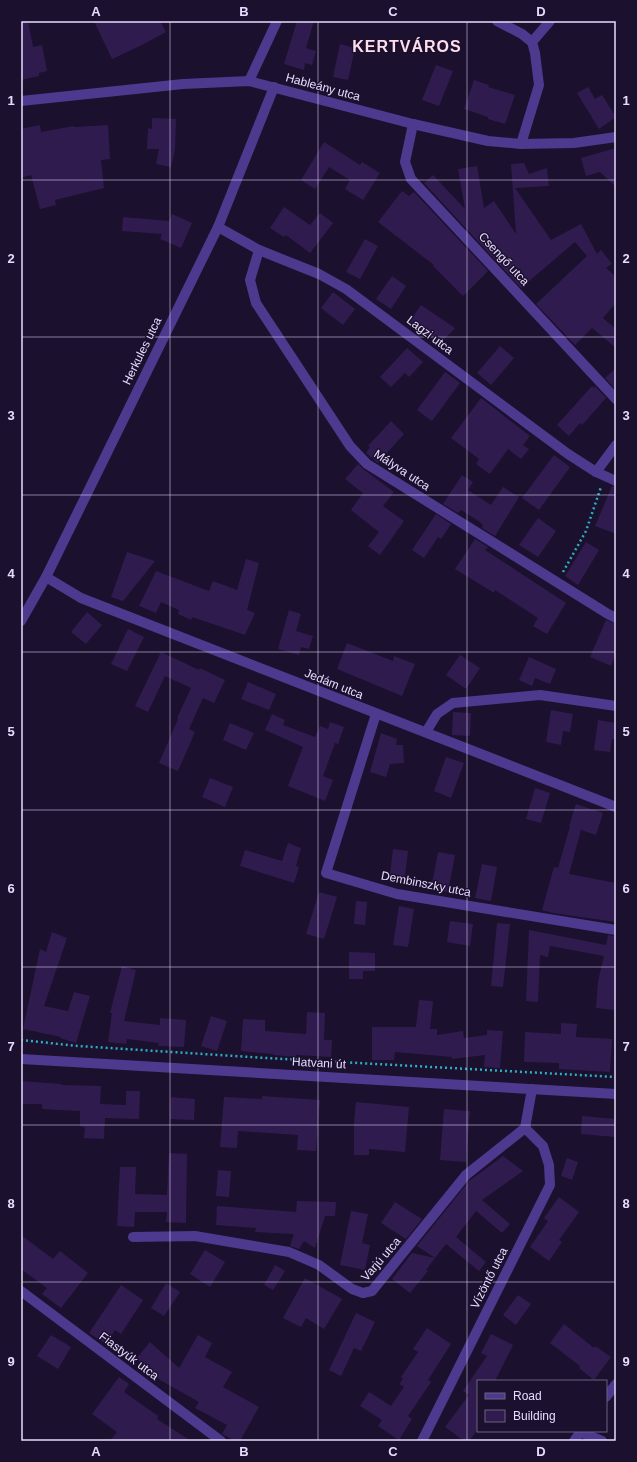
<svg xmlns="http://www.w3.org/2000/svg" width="637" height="1462" viewBox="0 0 637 1462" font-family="Arial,sans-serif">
<rect width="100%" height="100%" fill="#1b102d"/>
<!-- building -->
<g fill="#301b4f">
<path d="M21,21H28L33,47L42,45L47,71L39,73V76L21,80Z"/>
<path d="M94,21H160L166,32L140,46L112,59Z"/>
<path d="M297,21H314L306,48L316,51L312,65L305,63L304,70L284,64Z"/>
<path d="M340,44L355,48L348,80L333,77Z"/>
<path d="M436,65L453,71L439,106L422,100Z"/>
<path d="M474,80L489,85L488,87L515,95L505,124L488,119V117L464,109Z"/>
<path d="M588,87L595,99L602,95L616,117L599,129L577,93Z"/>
<path d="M152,118L176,119L175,150L171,167L156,164L159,149H147L148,128L152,129Z"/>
<path d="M40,125L41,132L74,126V127L108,125L110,159L101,160L104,188L55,200L56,205L40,209L31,175L21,178V129Z"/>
<path d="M324,142L360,165L362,162L380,173L363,200L345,189L350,180L329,167L315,189L301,180Z"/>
<path d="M616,148V187L600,172L586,176L581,158Z"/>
<path d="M524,163L529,174L547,168L549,186L515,188L551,240L581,224L597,254L601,250L612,264L606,268L616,277V303L603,318L616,329V348L592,328L575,345L536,304L587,256L575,242L521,288L424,183L433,175L465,209L458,169L477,166L484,208L494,201L516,234L511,164Z"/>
<path d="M402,191L409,196L414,192L488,271L463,296L433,266L434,265L378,222Z"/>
<path d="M284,207L310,225L320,213L333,223L310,253L286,235L284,237L270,228Z"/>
<path d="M172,214L192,223L181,248L160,239L162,234L122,231L123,217L169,221Z"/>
<path d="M365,239L378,246L360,279L346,272Z"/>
<path d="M392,276L406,286L391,309L376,299Z"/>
<path d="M333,292L355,309L343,325L321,308Z"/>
<path d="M421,305L455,328L440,344L429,336L428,338L408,324Z"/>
<path d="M500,346L514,358L491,385L477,373Z"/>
<path d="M407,348L423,362L409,377L405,373L391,387L380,377Z"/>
<path d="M616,368V388L615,389L605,378Z"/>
<path d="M445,372L460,383L432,421L417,410Z"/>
<path d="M592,386L594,388L595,386L606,398L582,425L580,423L569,436L557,425Z"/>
<path d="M481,398L530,436L523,445L529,449L521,459L508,449L490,474L476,464L479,459L451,438Z"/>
<path d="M391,421L404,434L378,463L366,453L370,447L368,446Z"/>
<path d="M554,455L570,467L539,510L522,498Z"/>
<path d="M358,464L363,469L394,492L383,506L404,521L380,555L368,546L379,532L351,510L363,493L345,479Z"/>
<path d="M462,475L473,482L468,490L491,505L503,487L519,497L495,536L482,528L483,525L480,522L461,510L458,513L443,504Z"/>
<path d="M612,486L616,487V534L595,526Z"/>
<path d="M436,514L451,524L441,539L438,537L424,558L412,550Z"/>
<path d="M538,518L556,531L538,557L519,545Z"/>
<path d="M475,539L488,547L485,550L566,603L547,634L533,626L538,618L495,590L494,593L455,569Z"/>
<path d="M586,542L599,550L578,585L565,576Z"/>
<path d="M127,552L155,561L123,601L111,597Z"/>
<path d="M246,559L259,563L247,610L255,613L245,635L192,617L191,620L178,614L179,610L161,602L156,613L139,606L156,571L209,591L213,581L237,590Z"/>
<path d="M289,610L301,614L296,631L313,636L309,649L301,647L299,655L278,649Z"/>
<path d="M87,612L102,625L86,644L71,632Z"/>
<path d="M606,620L616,624V654L611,666L590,657Z"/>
<path d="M128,629L144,637L127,671L111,664Z"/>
<path d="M347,643L393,661L394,656L415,664L402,696L337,669Z"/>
<path d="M161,652L199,670L200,668L225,680L214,703L203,698L189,729L195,732L178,771L159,763L178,719L177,718L191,688L165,676L148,712L135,706Z"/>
<path d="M460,655L480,668L466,689L446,675Z"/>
<path d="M529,657L556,669L550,684L535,678L532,686L519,680Z"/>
<path d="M248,682L276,694L269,710L241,699Z"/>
<path d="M551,710L573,714L570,732L563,731L561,745L546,742Z"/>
<path d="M453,712L471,713L470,736L452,735Z"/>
<path d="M272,714L285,720L283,725L315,737L320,726L328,729L330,722L344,727L338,744L335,743L323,776L333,780L325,801L288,786L303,747L265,730Z"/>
<path d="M598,720L616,723V740L612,739L610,752L594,750Z"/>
<path d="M230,723L254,733L246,750L223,740Z"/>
<path d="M381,733L397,739L396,745H403L404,763L390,764L386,777L370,772Z"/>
<path d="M446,757L464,763L451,798L434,791Z"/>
<path d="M210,778L233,787L225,807L202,797Z"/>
<path d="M535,788L550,793L541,823L526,819Z"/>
<path d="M576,804L603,813L596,835L581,830L569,874L616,883V922L553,913L542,910L554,867L558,868L570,826H569Z"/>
<path d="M288,843L301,848L296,866L299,867L294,883L240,866L245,850L282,861Z"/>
<path d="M393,849L408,851L404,884L389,882Z"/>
<path d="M438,852L455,855L448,892L431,889Z"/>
<path d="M482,864L497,867L491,901L475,898Z"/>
<path d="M319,892L337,897L324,939L306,934Z"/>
<path d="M356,901L367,902L365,925L354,924Z"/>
<path d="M399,906L414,909L408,947L393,945Z"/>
<path d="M450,921L473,924L470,946L447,942Z"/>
<path d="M497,923L510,924L503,987L491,986Z"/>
<path d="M529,930L606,945L608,935L616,936V985L614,1010L596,1008L598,981L604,956L550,946L548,957L540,955L538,1002L526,1001Z"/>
<path d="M52,932L67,938L44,1006L68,1011L74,992L90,996L76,1043L60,1038L61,1037L23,1029L40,949L46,952Z"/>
<path d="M349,952L375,953V971H363V979H349Z"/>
<path d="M122,966L136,970L124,1021L160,1025V1018L186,1020L184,1047L158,1046L159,1043L127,1039L126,1044L108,1042L112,1013H110Z"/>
<path d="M419,1000L433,1001L430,1029H437V1035L463,1031L464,1038L487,1035V1030L503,1031L500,1068L484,1067L485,1055L452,1059V1057L395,1052L394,1060H372V1027H416Z"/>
<path d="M307,1012L325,1013L324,1040H332L331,1057L296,1055V1057L273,1055V1054L241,1051L243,1019L265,1020V1031L306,1034Z"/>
<path d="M211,1016L227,1021L217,1051L201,1046Z"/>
<path d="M561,1023L577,1024L576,1037L612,1039L610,1072L559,1069V1063L524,1062L525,1032L561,1034Z"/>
<path d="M21,1081L61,1084V1085L101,1086L100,1104L126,1105V1091H140L139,1119L105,1118L104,1139L84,1138L85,1127L80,1126V1111L42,1109V1104H21Z"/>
<path d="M262,1096L320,1100L316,1151L297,1150L298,1135L238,1131L237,1148L220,1147L224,1097L262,1099Z"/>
<path d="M171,1097L195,1099L194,1120L170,1119Z"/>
<path d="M356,1102L409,1107L405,1152L369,1149V1155H354V1124Z"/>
<path d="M444,1109L470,1111L466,1162L440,1160Z"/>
<path d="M582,1116L616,1119L615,1137L581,1134Z"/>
<path d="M169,1153L187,1154L186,1223L166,1222L167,1212H135L134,1227L117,1226L120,1167H136L135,1194L167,1195Z"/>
<path d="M503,1156L523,1171L482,1200L510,1224L502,1233L476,1211L456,1237L486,1262L479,1271L446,1244L435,1258L417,1246L469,1181Z"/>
<path d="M567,1158L578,1162L572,1180L561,1176Z"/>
<path d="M218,1170L231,1171L229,1197L216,1196Z"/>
<path d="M559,1197L579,1212L559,1240L562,1242L549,1261L530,1247L548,1221L544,1218Z"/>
<path d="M297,1201L336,1202L335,1216H325L315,1248L304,1241L299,1249L290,1246L294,1234L255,1232L256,1228L216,1225L217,1206L296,1212Z"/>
<path d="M395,1202L422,1219L406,1239L381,1223Z"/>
<path d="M351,1211L368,1214L362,1243L370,1245L365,1270L340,1265Z"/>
<path d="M21,1235L53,1259L60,1251L88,1273L61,1308L42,1294L47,1288L21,1269Z"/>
<path d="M205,1250L225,1262L210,1287L190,1274Z"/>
<path d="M412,1253L435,1258L426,1270L428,1271L410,1293L392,1279Z"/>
<path d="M275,1265L285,1271L273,1290L264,1285Z"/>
<path d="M305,1278L342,1299L324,1329L306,1318L301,1327L283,1318Z"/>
<path d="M166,1283L180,1292L164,1316L151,1308Z"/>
<path d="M121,1285L143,1300L121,1334L115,1330L106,1344L89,1333Z"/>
<path d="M518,1295L531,1304L516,1325L503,1315Z"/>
<path d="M356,1313L375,1322L361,1351L354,1348L341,1376L329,1370Z"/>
<path d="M564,1324L594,1348L595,1346L611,1357L594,1380L579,1368L580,1366L550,1343Z"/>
<path d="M427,1328L451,1344L428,1380L431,1382L408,1416L412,1419L399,1440L378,1426L382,1420L360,1406L369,1392L391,1406L404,1387L399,1384L403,1379L401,1377L418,1352L413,1349Z"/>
<path d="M491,1334L513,1345L495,1381H478V1429L469,1441H464L445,1427L469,1395L463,1391L487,1356L481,1353Z"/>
<path d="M51,1335L71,1347L58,1369L37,1356Z"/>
<path d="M198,1335L212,1343L205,1357L232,1372L223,1387L259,1407L240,1441H235L222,1434L227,1425L195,1408L199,1402L160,1380L136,1359L150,1342L179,1368Z"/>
<path d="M119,1377L129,1384L124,1392L158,1416L157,1419L191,1441H110L117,1432L92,1414Z"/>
</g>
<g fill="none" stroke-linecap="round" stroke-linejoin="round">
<!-- path -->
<g stroke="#2aafc4" stroke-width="2.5" stroke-dasharray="2 3" stroke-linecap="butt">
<path d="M563,572L586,531L601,487"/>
<path d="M21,1040L78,1046L266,1058L616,1077"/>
</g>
<!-- street -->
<g stroke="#4d398e" stroke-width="10">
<path d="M497,21L522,34L532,42L535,53L539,85L521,144"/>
<path d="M532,42L550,21"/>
<path d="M249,81L277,21"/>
<path d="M21,101L183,84L249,81L413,124L488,141L521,144L574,143L616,137"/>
<path d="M413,124L405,162L411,179L616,399"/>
<path d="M218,227L259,250L319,274L346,289L568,454L596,472L616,481"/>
<path d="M259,250L250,280L256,303L350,446L367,464L608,614L616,618"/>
<path d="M596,472L616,445"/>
<path d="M46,577L81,598C260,668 438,737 616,807"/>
<path d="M21,621L46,577L218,227L274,87"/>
<path d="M376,714L326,873L397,894L616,930"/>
<path d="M426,732L437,714L453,703L540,695L616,706"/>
<path d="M21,1059L616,1094"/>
<path d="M133,1237L195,1236L289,1252L319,1265L352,1289L363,1293L372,1291L466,1175L525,1128L532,1089"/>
<path d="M21,1291L221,1441"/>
<path d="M606,1397L616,1384"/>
<path d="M580,1432L602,1441"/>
<path d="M422,1441L550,1185L549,1165L543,1146L525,1128"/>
<path d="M574,1441L581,1431"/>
</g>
</g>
<!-- grid -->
<path fill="none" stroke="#e7dcff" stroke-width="1" stroke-opacity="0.55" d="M170,21V1441M318,21V1441M467,21V1441M21,180H616M21,337H616M21,495H616M21,652H616M21,810H616M21,967H616M21,1125H616M21,1282H616"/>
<g text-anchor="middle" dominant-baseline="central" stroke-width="3" stroke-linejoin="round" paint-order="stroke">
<!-- street labels -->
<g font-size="12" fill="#e7dcff" stroke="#1b102d">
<text transform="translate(323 87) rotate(15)">Hableány utca</text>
<text transform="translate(504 259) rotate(47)">Csengő utca</text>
<text transform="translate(430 335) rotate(37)">Lagzi utca</text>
<text transform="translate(142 351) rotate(-64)">Herkules utca</text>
<text transform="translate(402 470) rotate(33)">Mályva utca</text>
<text transform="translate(334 684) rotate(22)">Jedám utca</text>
<text transform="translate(426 884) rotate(11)">Dembinszky utca</text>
<text transform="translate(319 1063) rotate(3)">Hatvani út</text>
<text transform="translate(381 1259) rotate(-49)">Varjú utca</text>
<text transform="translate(489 1278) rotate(-63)">Vízöntő utca</text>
<text transform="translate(129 1356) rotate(37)">Fiastyúk utca</text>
</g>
<!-- district labels -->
<g font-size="16" font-weight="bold" letter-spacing="1" fill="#ffdeec" stroke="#1b102d">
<text x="407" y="46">KERTVÁROS</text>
</g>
</g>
<!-- border -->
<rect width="637" height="1462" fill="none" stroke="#1b102d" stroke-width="44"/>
<!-- legend -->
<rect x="477" y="1380" width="130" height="52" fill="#1b102d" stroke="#6d6281"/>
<rect x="485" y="1393" width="20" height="6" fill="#4d398e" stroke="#6d6281"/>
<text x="513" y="1400" font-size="12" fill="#e7dcff">Road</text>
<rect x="485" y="1410" width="20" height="12" fill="#301b4f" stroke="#6d6281"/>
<text x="513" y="1420" font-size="12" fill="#e7dcff">Building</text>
<rect x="22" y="22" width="593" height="1418" fill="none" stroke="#e7dcff" stroke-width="1.5"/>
<g font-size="13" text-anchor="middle" font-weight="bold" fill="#e7dcff">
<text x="96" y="16">A</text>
<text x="244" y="16">B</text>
<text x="393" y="16">C</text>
<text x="541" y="16">D</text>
<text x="11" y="105">1</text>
<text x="626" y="105">1</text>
<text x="11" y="263">2</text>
<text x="626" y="263">2</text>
<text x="11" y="420">3</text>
<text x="626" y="420">3</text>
<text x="11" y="578">4</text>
<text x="626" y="578">4</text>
<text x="11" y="736">5</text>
<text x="626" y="736">5</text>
<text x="11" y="893">6</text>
<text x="626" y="893">6</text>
<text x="11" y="1051">7</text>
<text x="626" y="1051">7</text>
<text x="11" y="1208">8</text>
<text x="626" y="1208">8</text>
<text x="11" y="1366">9</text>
<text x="626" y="1366">9</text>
<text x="96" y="1456">A</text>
<text x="244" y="1456">B</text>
<text x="393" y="1456">C</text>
<text x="541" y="1456">D</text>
</g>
</svg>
